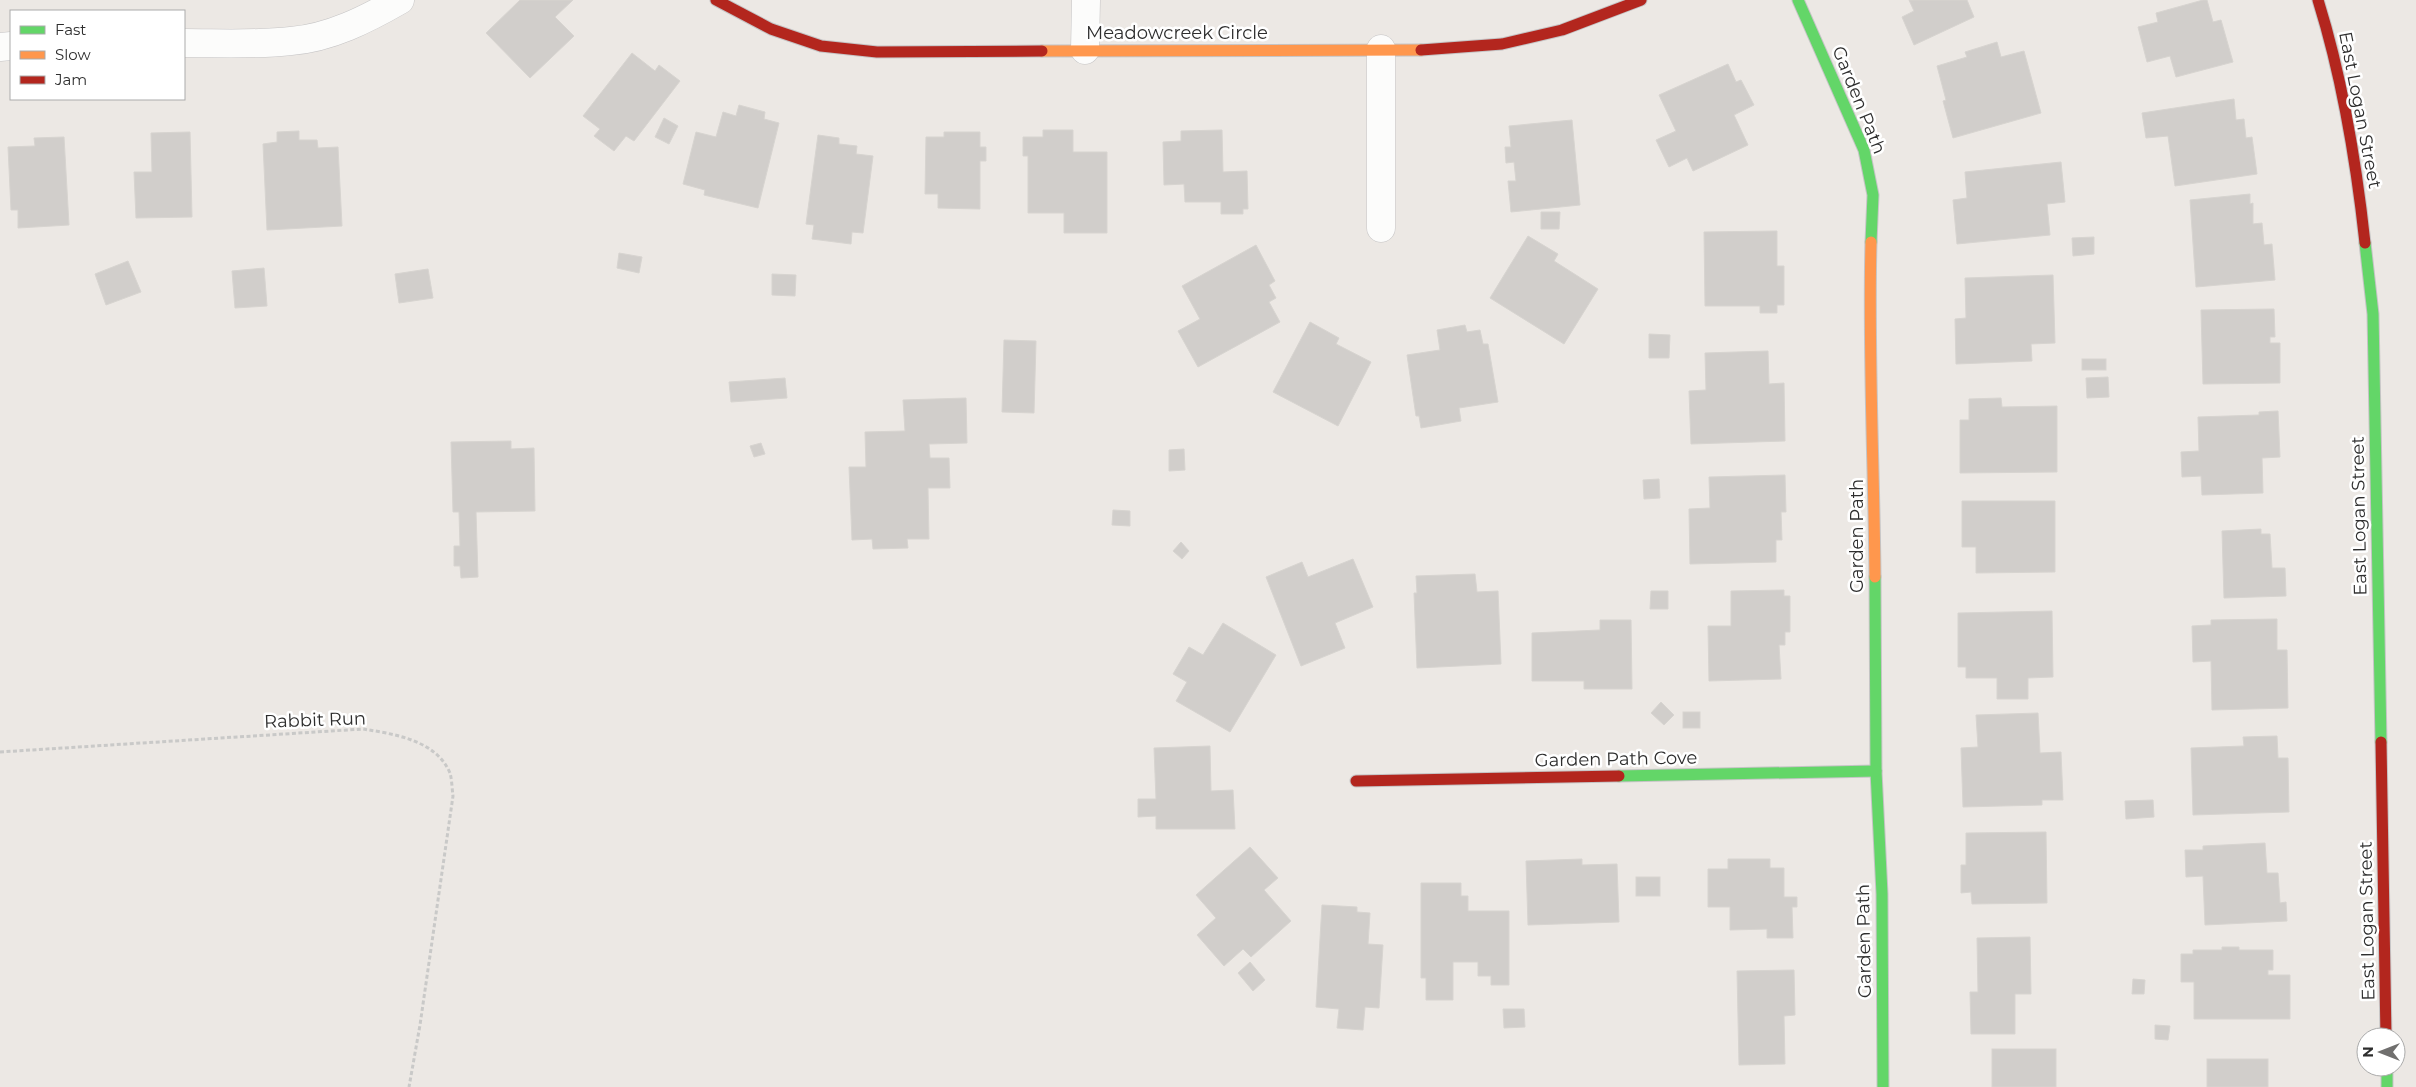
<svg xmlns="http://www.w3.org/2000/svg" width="2416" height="1087" viewBox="0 0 2416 1087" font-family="Montserrat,sans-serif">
<rect width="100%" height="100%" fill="#ece8e4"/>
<!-- building -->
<g fill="#d1cecb" stroke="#d7d4d0">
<path d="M520,0H573L555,17L574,36L530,78L486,33Z"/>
<path d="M1909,0H1967L1974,17L1914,45L1902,17L1914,11Z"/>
<path d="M2203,0H2207L2213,22L2221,20L2233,62L2176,77L2170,56L2147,62L2138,27L2158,22L2156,13Z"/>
<path d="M1997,42L2001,57L2024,51L2041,113L1953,138L1943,101L1946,100L1937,66L1967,57L1965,52Z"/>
<path d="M632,53L655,71L659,65L680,81L634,141L626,136L614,151L594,136L600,129L583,116Z"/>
<path d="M1728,64L1736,82L1741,80L1754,105L1734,115L1748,145L1693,171L1687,158L1669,167L1656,140L1676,131L1659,95Z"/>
<path d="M2234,99L2236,120L2244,119L2246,138L2252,137L2257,174L2175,186L2168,136L2146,138L2142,113Z"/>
<path d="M739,105L765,112L764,119L779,123L758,208L704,195L705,190L683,184L696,132L716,137L723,112L736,116Z"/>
<path d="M664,118L678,126L669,144L655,137Z"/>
<path d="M1572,120L1580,205L1511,212L1508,181H1516L1514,162L1506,163L1505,147H1511L1509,126Z"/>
<path d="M1043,130H1073V152H1107V233H1064V213H1028V156H1023V137H1043Z"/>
<path d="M1222,130L1223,172L1247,171L1248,209H1243V214H1221V202H1185L1184,184L1164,185L1163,142L1181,141V131Z"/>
<path d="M299,131V140H317L318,148L338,147L342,226L267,230L263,144L277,142V132Z"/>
<path d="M190,132L192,217L136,218L134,172H152L151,133Z"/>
<path d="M944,132H980V147H986V161H980V209L938,208V194H925L926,137H944Z"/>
<path d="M818,135L839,138V144L857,146L856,154L873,156L863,233L852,232L851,244L812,239L814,225L806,224Z"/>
<path d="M64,137L69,225L18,228V210H11L8,147L35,146L34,138Z"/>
<path d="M2061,162L2065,202L2047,204L2050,235L1957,244L1953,200L1967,198L1965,172Z"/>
<path d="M2250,194V204L2253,203V224L2262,223L2264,245L2272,244L2275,280L2196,287L2190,200Z"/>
<path d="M1541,212H1560L1559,229H1541Z"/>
<path d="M1777,231V266H1784V305H1777V313H1760V306H1705L1704,232Z"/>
<path d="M1528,236L1558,254L1554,261L1598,289L1564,344L1490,298Z"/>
<path d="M2094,237V254L2073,256L2072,238Z"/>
<path d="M1256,245L1275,281L1269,285L1276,298L1269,302L1280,322L1198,367L1178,331L1200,319L1182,286Z"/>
<path d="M619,253L642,257L639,273L617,268Z"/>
<path d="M128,261L141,292L106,305L95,274Z"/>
<path d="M264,268L267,306L235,308L232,271Z"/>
<path d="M428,269L433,298L399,303L395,274Z"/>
<path d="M772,274L796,275L795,296L772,295Z"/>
<path d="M2053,275L2055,343L2031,344L2032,361L1956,364L1955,319L1966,318L1965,278Z"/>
<path d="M2274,309L2275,337H2270V343H2280V383L2203,384L2201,310Z"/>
<path d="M1310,322L1339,338L1336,344L1371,362L1338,426L1273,392Z"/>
<path d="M1465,325L1467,332L1480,330L1483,344H1488L1498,402L1459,408L1461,421L1421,428L1419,416H1416L1407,355L1440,350L1437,330Z"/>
<path d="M1649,334L1670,335L1669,358H1649Z"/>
<path d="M1004,340L1036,341L1034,413L1002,412Z"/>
<path d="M1768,351L1769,384L1784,383L1785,441L1691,444L1689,391L1706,390L1705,353Z"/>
<rect x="2082" y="359" width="24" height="11"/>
<path d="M2108,377L2109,397L2087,398L2086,378Z"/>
<path d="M785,378L787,398L731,402L729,382Z"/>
<path d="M966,398L967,443L929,444L930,458H949L950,488H928L929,539H907L908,548L873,549L872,539L852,540L849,467H866L865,432L905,431L903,400Z"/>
<path d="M2001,398L2002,407L2057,406V472L1960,473V420H1969V399Z"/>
<path d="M2278,411L2280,457L2262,458L2263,493L2202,495L2201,476L2182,477L2181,452L2199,451L2198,417L2259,415V412Z"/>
<path d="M511,441V449L534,448L535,511L476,512L478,577L461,578L460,566H454V546H460L459,512H453L451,442Z"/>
<path d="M761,443L765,454L754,457L750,446Z"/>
<path d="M1184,449L1185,470L1169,471V450Z"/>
<path d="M1785,475L1786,512H1781L1782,540H1776V562L1690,564L1689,509L1710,508L1709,477Z"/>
<path d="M1659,479L1660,498L1644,499L1643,480Z"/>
<path d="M1962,501H2055V572L1976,573V547H1962Z"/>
<path d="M1113,510L1130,511V526L1112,525Z"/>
<path d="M2261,529V534H2270L2272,568H2285L2286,596L2224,598L2222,531Z"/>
<path d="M1181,542L1189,551L1182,559L1173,551Z"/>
<path d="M1353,559L1373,607L1335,623L1345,648L1301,666L1266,577L1302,562L1308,577Z"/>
<path d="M1475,574L1477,592L1498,591L1501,664L1417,668L1414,593H1417L1416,576Z"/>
<path d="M1784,590V596H1790V632H1785V645H1779L1781,679L1709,681L1708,626H1731V591Z"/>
<path d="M1651,591H1668V609H1650Z"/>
<path d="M2052,611L2053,677L2028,678V699H1997V678H1966V667H1958V613Z"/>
<path d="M2277,619V650H2287L2288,708L2212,710L2211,661L2193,662L2192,626L2211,625V620Z"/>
<path d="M1600,620H1631L1632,689H1584V681H1532V633L1600,630Z"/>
<path d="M1223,623L1276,655L1230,732L1176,701L1187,682L1173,674L1189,647L1203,655Z"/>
<path d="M1661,702L1674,715L1664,725L1651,713Z"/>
<rect x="1683" y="712" width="17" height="16"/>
<path d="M2038,713L2040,753L2061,752L2063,800H2042V805L1963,807L1961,748L1978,747L1976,715Z"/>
<path d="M2277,736L2278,758H2288L2289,812L2193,815L2191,748L2244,746L2243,737Z"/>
<path d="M1210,746L1211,791L1233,790L1235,829H1156V816L1138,817V799H1156L1154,748Z"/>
<path d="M2153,800L2154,817L2126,819L2125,801Z"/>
<path d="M2046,832L2047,903L1972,904L1971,892L1961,893V865H1966V833Z"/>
<path d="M2265,843L2267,873H2278L2280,903L2286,902L2287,921L2205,925L2203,876L2186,877L2185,850H2203V846Z"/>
<path d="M1250,847L1278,878L1264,890L1291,921L1251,957L1243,949L1224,966L1197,935L1216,918L1196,895Z"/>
<path d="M1582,859V865L1617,864L1619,922L1528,925L1526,861Z"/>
<path d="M1728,859H1770V868H1784V897H1797V907H1792L1793,938H1767V929L1730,930V907H1708V869H1728Z"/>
<rect x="1636" y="877" width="24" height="19"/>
<path d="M1421,883H1461V896H1468V911H1509V985H1491V976H1478V962H1453V1000H1426V978H1421Z"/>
<path d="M1322,905L1357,907V912L1370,913L1368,944L1383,945L1379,1008L1365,1007L1363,1030L1337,1028L1339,1009L1316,1007Z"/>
<path d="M2030,937L2031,994H2015V1034H1971L1970,992H1978L1977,938Z"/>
<path d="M2222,947H2239V950H2273V970H2268V975H2290V1019H2194V982H2181V954H2193V950H2222Z"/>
<path d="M1250,962L1265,980L1253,991L1238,973Z"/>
<path d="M1794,970L1795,1015L1784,1016L1785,1064L1739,1065L1737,971Z"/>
<path d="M2133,979L2145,980L2144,994H2132Z"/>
<path d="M1503,1009H1524L1525,1027L1504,1028Z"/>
<path d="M2155,1025L2170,1026L2168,1040L2155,1039Z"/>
<rect x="1992" y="1049" width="64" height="38"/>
<rect x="2207" y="1059" width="61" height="28"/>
</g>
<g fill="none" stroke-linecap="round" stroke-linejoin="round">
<defs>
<g id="street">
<path d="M184,43C219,43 256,45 291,41C330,38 367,19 400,0"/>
<path d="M0,47L11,46"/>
<path d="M1381,49V228"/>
<path d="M1085,50L1086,0"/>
</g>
<g id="fast">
<path d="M1798,0L1864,150L1873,195L1871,242"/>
<path d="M2365,243L2373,314L2381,742"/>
<path d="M1875,577L1876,771L1882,894L1883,1087"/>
<path d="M1619,776L1876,771"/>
<path d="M2387,1067V1087"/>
</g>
<g id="slow">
<path d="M1042,51L1421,50"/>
<path d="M1871,242C1868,354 1874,465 1875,577"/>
</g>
<g id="jam">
<path d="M716,0L771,29L821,46L877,52L1042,51"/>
<path d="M2318,0C2343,80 2356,160 2365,243"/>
<path d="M1421,50L1502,44L1562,30L1641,0"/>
<path d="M2381,742L2386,1037"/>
<path d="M1356,781L1619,776"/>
</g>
</defs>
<!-- street casing -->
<use href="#street" stroke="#c5c4c5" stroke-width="29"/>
<!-- fast casing -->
<use href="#fast" stroke="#c5c4c5" stroke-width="13"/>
<!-- slow casing -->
<use href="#slow" stroke="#c5c4c5" stroke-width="13"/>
<!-- jam casing -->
<use href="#jam" stroke="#c5c4c5" stroke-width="13"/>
<!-- path -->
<path stroke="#c9c9c8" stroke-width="3" stroke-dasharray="4 2.5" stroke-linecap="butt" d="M0,752L363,729C394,734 436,740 450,773C452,780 452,789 453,796L420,1025L409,1087"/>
<!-- street -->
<use href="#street" stroke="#fcfcfb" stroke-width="28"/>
<!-- fast -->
<use href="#fast" stroke="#63d668" stroke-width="11"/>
<!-- slow -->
<use href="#slow" stroke="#ff974d" stroke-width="11"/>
<!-- jam -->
<use href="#jam" stroke="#b3261e" stroke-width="11"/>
</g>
<g text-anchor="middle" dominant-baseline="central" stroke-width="5" stroke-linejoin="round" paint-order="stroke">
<!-- street labels -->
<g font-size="18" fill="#2e2e2e" stroke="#fff">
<text x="1177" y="33">Meadowcreek Circle</text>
<text transform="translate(1859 100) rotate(68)">Garden Path</text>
<text transform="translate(2360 110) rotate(79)">East Logan Street</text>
<text transform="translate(2359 516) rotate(-91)">East Logan Street</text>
<text transform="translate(1857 536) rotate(-90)">Garden Path</text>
<text transform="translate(315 720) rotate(-2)">Rabbit Run</text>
<text transform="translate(1616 759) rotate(-1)">Garden Path Cove</text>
<text transform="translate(2367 921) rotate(-91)">East Logan Street</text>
<text transform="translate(1864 941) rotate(-91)">Garden Path</text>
</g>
</g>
<!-- legend -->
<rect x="10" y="10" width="175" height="90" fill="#ffffff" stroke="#ababab"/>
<rect x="20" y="26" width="25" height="8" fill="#63d668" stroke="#ababab"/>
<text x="55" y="35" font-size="15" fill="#2e2e2e">Fast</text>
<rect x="20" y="51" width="25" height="8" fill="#ff974d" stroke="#ababab"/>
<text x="55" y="60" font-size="15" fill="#2e2e2e">Slow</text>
<rect x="20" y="76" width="25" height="8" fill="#b3261e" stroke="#ababab"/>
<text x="55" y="85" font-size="15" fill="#2e2e2e">Jam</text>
<!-- north arrow -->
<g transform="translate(2381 1052) rotate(270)"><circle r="24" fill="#ffffff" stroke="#ababab"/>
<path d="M0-4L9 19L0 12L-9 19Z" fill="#706f6e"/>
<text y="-8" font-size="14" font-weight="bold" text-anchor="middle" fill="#2e2e2e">N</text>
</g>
</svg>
